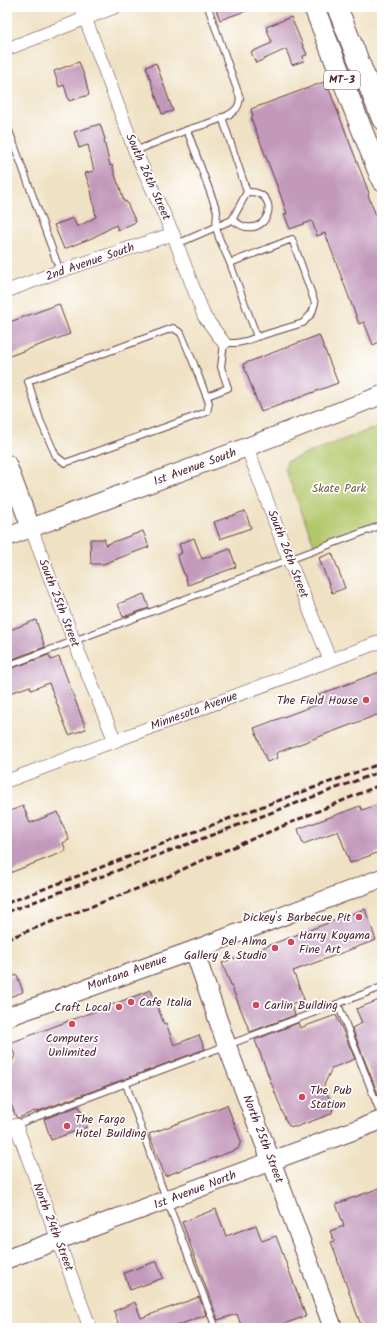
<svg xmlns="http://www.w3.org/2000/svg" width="389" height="1335" viewBox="0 0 389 1335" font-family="Kalam,sans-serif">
<rect width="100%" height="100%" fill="#fff"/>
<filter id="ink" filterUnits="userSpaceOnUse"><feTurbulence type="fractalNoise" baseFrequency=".025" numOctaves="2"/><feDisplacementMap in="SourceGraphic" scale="8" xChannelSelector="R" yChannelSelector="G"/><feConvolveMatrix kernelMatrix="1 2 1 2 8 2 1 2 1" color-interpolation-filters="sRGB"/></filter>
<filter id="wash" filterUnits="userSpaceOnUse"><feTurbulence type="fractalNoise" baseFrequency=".012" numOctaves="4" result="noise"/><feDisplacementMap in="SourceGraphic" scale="16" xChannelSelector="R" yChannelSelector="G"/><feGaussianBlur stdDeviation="0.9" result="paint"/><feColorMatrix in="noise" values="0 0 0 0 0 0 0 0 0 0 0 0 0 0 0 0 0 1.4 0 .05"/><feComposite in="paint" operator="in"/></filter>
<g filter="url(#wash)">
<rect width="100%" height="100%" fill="#efe1c3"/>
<!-- green -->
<path fill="#b2c76b" stroke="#7e734b" d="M382,425V522L315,547L285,469L287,461Z"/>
<g id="blocks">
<!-- building -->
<g fill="#c299bb">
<path d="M215,7H253L254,8L220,20Z"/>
<path d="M291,17L307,55L303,56L304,61L292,65L286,49L256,63L251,52L272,43L266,27Z"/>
<path d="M79,62L85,78L89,95L69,101L64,85L59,87L54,71Z"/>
<path d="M156,63L173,111L162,114L146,67Z"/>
<path d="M324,82L327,90L329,89L369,193L368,195L377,218L379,217L382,225V341L373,345L364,322L359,324L325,233L317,236L312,221L290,229L284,214H287L279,191L251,118L253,116L251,109Z"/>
<path d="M100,124L105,139L104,140L110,166L112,165L118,184H119L124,202L126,201L136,222L118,230L116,225L92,238L64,249L54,225L73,218L77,227L96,217L91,190L85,173L94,171L88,145L79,148L74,132Z"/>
<path d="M59,304L70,334L7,357V323Z"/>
<path d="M319,335L338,383L261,412L243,364Z"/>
<path d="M245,511L251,528L220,539L214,522Z"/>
<path d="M143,531L149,547L103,564H91L90,539H105V545Z"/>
<path d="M194,538L202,559L230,549L236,567L188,585L177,555L182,553L179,544Z"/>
<path d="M332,553L345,588L332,593L319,558Z"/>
<path d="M144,594L149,608L123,617L118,604Z"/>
<path d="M36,620L45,647L7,661V631Z"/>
<path d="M49,655L51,660L59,657L86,729L69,735L49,683L31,690L30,686L7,694V670Z"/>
<path d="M382,671V713L276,753L278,758L267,762L254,728L321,703L318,695Z"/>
<path d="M382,803V851L350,863L338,831L303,844L298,829L360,806L362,810Z"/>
<path d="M23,806L30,823L58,812L69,840L63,843L66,851L7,874V812Z"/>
<path d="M365,909L376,940L293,971L304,999L291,1004L295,1015L250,1032L222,963Z"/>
<path d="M17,975L23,992L7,998V979Z"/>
<path d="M151,990L164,1024L166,1023L174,1045L199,1035L205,1049L36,1112L35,1111L18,1118L16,1117L7,1094V1067H9L15,1056L10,1043Z"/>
<path d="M382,999V1102H381L352,1028L362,1023L356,1009Z"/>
<path d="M336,1015L355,1059L332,1068L324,1085L333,1109L331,1114L296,1127L289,1126L285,1119L255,1040L298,1023L300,1028Z"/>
<path d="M227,1105L241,1141L238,1149L165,1176L149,1134Z"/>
<path d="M79,1106L87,1127L51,1140L44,1119Z"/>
<path d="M382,1187V1328H362L337,1259L338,1260L331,1242L334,1241L330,1231L344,1226L336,1204Z"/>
<path d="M216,1209L226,1236L256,1225L262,1241L276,1236L306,1316L273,1328H242L237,1314L218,1320L182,1222Z"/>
<path d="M157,1261L163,1278L130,1290L124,1273Z"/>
<path d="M199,1297L206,1315L170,1328H117V1327L119,1326L114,1311L135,1302L141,1318Z"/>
</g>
</g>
</g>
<g filter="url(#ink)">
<use href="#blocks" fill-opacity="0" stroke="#633c42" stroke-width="1"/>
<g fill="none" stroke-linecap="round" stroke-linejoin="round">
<defs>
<g id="lane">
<path d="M208,7L240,98C239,103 239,107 235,110C227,119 199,126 187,130L217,211L216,227L219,238L230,263"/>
<path d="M222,117L247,192L232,220"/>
<path d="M7,125L60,271"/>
<path d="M135,151L187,130"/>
<path d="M177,244L232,220C236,222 241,226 246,227C268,231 278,200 257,193C254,192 250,192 247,192"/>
<path d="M173,328L181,333L194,364L209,403L207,412L65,463L56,456L40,420L28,381Z"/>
<path d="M207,396L228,388L221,367L224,343H236L246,341L257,337L303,323L312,313L315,303L292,239L230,263L257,337"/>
<path d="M7,666L382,525"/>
<path d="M338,1004L382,1117"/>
<path d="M126,1084L160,1182L216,1328"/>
<path d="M7,1128L382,987"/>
</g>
<g id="street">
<path d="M81,7L135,151L173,234L204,316L224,343"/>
<path d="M7,49L115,7"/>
<path d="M7,291L60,271L173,234"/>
<path d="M247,447L289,560L330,660"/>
<path d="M31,528L74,641L115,741"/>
<path d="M7,781L382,641"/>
<path d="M16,1125L90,1328"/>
</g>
<g id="secondary">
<path d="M7,464L31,528"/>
<path d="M7,537L247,447L382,395"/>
<path d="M194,950L227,1046L280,1184L333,1328"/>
<path d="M7,1017L194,950L382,878"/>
<path d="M7,1259L382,1120"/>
</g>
<g id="primary">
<path d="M314,7L382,181"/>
<path d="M337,7L382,119"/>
</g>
</defs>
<!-- lane casing -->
<use href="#lane" stroke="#633c42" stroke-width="8"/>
<!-- street casing -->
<use href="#street" stroke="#633c42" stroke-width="14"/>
<!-- secondary casing -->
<use href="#secondary" stroke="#633c42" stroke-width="20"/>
<!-- primary casing -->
<use href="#primary" stroke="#633c42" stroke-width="22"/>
<!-- lane -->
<use href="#lane" stroke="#fff" stroke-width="6"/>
<!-- street -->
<use href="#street" stroke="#fff" stroke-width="13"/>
<!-- secondary -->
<use href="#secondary" stroke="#fff" stroke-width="18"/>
<!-- primary -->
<use href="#primary" stroke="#fff" stroke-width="20"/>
<!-- rail -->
<g stroke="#4a1f2b" stroke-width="3" stroke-dasharray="6 3" stroke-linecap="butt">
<path d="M7,903L236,816L382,763"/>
<path d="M7,912L382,771"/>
<path d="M7,939L165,878L198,862L382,784"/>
</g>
</g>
</g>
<!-- markers -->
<g fill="#d1495b" stroke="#fff" stroke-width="1.5">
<circle cx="366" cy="700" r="4"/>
<circle cx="359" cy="917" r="4"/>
<circle cx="291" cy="942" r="4"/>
<circle cx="275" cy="948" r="4"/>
<circle cx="131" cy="1002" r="4"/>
<circle cx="256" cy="1005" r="4"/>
<circle cx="119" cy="1007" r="4"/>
<circle cx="72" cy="1024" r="4"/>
<circle cx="302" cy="1097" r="4"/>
<circle cx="67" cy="1126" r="4"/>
</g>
<g text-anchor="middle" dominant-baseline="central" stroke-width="3.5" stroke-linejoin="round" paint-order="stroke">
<!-- shield labels -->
<rect fill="#fff" stroke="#80626b" stroke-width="1" x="324" y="71" width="36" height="18" rx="3"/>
<g font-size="11" font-weight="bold" fill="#4a1f2b">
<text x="342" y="80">MT-3</text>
</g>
<!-- street labels -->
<g font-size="12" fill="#4a1f2b" stroke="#fff">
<text transform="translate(148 177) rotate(66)">South 26th Street</text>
<text transform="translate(90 262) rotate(-19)">2nd Avenue South</text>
<text transform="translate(195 467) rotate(-20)">1st Avenue South</text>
<text transform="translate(288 554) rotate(69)">South 26th Street</text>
<text transform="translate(59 603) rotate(69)">South 25th Street</text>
<text transform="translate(194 711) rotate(-20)">Minnesota Avenue</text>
<text transform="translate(127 973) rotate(-20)">Montana Avenue</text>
<text transform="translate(263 1139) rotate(69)">North 25th Street</text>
<text transform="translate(195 1190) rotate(-21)">1st Avenue North</text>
<text transform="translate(53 1227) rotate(69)">North 24th Street</text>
</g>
<!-- park labels -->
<g font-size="12" fill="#6e5a41" stroke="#fff">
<text x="339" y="488">Skate Park</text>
</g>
<!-- poi labels -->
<g font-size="12" fill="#4a1f2b" stroke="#fff" text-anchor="start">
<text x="358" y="700" text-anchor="end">The Field House</text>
<text x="351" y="917" text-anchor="end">Dickey's Barbecue Pit</text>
<text x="299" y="935">Harry Koyama<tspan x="299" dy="14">Fine Art</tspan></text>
<text x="267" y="941" text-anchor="end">Del Alma<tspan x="267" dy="14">Gallery &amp; Studio</tspan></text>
<text x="139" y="1002">Cafe Italia</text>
<text x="264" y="1005">Carlin Building</text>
<text x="111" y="1007" text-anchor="end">Craft Local</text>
<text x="72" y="1038" text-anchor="middle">Computers<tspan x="72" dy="14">Unlimited</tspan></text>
<text x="310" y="1090">The Pub<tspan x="310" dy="14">Station</tspan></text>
<text x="75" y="1119">The Fargo<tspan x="75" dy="14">Hotel Building</tspan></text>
</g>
</g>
<!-- margin -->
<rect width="389" height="1335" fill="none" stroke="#fff" stroke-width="24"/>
</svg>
